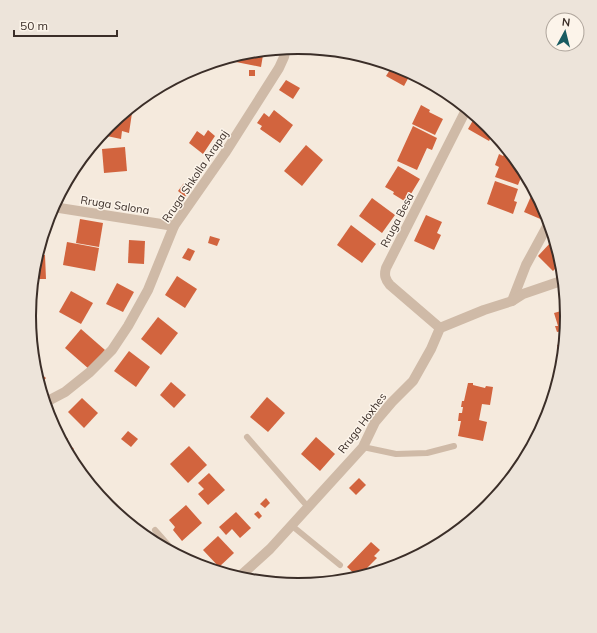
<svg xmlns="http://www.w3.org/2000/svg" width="597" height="633" viewBox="0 0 597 633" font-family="Mulish,sans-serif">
<rect width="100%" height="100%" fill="#f5eadd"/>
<!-- building -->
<g fill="#d2643e">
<path d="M267,50H269L268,56L263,55L261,67L236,62L237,55L246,52Z"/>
<path d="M393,65L402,68L411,73L404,86L386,76Z"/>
<rect x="249" y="70" width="6" height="6"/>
<path d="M286,80L300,88L293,99L279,90Z"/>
<path d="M433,85L448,93L452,96L449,101L430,89Z"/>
<path d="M421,105L430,110L429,112L443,119L435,135L412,124Z"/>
<path d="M274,110L293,125L280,143L260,129L262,126L257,123L264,113L269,117Z"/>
<path d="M125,112L132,113L129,133L122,131L121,139L102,135L103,132L108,126Z"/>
<path d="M476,115L489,126L494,132L489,141L468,129Z"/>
<path d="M413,126L437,138L432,150L427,148L417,170L397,161Z"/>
<path d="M208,130L215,136L203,154L189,143L197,131L204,136Z"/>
<path d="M306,145L323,160L302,186L284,171Z"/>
<path d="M125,147L127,171L104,173L102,149Z"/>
<path d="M505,153L514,157L524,170L518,185L495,177L499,167L495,165L499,154L503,156Z"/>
<path d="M398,166L420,179L406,202L393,194L394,192L385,187Z"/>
<path d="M495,181L518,189L514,201L517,202L513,214L487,204Z"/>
<path d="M184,183L191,189L185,197L178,191Z"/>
<path d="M532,194L539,197L548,214L545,221L524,212Z"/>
<path d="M372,198L395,215L382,233L359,216Z"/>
<path d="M426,215L442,222L437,233L441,235L434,250L414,241Z"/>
<path d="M80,219L103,223L99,247L76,243Z"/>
<path d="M351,225L376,244L362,263L337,245Z"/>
<path d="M210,236L220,239L217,246L208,243Z"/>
<path d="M129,240L145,241L144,264L128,263Z"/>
<path d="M552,241L557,246L563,265L561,263L553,271L538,256Z"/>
<path d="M67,242L99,248L95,271L63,265Z"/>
<path d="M188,248L195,251L190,261L182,258Z"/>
<path d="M37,255H45L46,279H35V285L32,286L34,264Z"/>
<path d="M177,276L197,289L185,308L165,295Z"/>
<path d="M117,283L134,292L123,312L106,304Z"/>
<path d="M71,291L93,303L81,324L59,312Z"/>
<path d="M561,311V313L567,311L568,317L567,330L557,332L555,326H558L554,313Z"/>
<path d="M158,317L178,333L161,355L141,339Z"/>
<path d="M30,329L36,331L32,342L31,335Z"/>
<path d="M81,329L105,350L89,369L65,348Z"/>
<path d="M566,339L564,353V356L563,353L559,354L557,345L563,343L562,340Z"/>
<path d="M129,351L150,367L136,387L114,371Z"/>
<path d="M34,368L46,378L39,386L34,369Z"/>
<path d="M171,382L186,395L174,408L160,395Z"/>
<path d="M468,383H473V385L485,388L486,386L493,387L490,405L482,404L479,420L487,422L483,441L458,436L461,421H458L459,413H462L463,407H461L462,401H464Z"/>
<path d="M267,397L285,413L268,432L250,417Z"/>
<path d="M82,398L98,413L84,428L68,412Z"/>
<path d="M58,428L68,439L66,441L74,449L68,454L55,430Z"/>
<path d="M128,431L138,439L131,447L121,439Z"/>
<path d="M316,437L335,454L320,471L301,454Z"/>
<path d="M189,446L207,465L188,483L170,464Z"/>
<path d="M209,473L225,490L208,505L198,494L204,489L198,483Z"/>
<path d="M359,478L366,485L356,495L349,488Z"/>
<path d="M266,498L270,503L265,508L260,504Z"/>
<path d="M186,505L202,523L182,541L173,530L175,527L169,520Z"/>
<path d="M258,511L262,516L259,519L254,514Z"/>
<path d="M236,512L251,528L240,538L232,529L226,535L219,527Z"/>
<path d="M124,517L136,529H135L122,519Z"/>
<path d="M218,536L234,553L219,567L203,550Z"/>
<path d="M371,542L380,550L374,556L377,558L358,577L347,567Z"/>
</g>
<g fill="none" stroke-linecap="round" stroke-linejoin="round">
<!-- service -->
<g stroke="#cfbaa7" stroke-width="6">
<path d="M247,437L308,507"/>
<path d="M363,447L396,454L427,453L454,446"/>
<path d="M291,525L340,565"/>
<path d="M155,530L177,555"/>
</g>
<!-- minor -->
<g stroke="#cfbaa7" stroke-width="10">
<path d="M53,207L174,226"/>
<path d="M512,301L526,265L550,221"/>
<path d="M440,328L390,285C385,279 384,275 386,268L467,108"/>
<path d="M44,403L65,392L90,372L112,350L128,326L148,290L174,226L225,153L279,68L284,57L286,48"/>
<path d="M238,578L270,549L363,447L375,422L392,402L413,381L431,349L440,328L484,310L512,301L523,294L564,280"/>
</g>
</g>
<g text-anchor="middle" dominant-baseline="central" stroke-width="3" stroke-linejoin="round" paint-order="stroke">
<!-- street labels -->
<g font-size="11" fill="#3b2e28" stroke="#fcf4ea">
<text transform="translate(195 176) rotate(-56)">Rruga Shkolla Arapaj</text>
<text transform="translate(115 205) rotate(9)">Rruga Salona</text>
<text transform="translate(397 220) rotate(-63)">Rruga Besa</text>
<text transform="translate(362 423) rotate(-53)">Rruga Hoxhes</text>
</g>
</g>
<!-- crop -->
<path d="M0 0H597V633H0ZM36 316a262 262 0 1 1 524 0a262 262 0 1 1-524 0Z" fill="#ede4da" fill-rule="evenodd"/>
<path fill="none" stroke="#3b2e28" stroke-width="2" d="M36 316a262 262 0 1 1 524 0a262 262 0 1 1-524 0Z"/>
<!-- north arrow -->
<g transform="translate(565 32) rotate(7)"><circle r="19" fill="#fcf4ea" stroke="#afa59c"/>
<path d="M0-3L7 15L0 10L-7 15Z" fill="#195b61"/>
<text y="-6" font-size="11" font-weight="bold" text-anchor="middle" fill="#3b2e28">N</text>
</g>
<!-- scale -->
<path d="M14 30v6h103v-6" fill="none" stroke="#3b2e28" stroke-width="2"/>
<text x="20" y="30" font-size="12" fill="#3b2e28" stroke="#fcf4ea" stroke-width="3" paint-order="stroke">50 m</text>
</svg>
